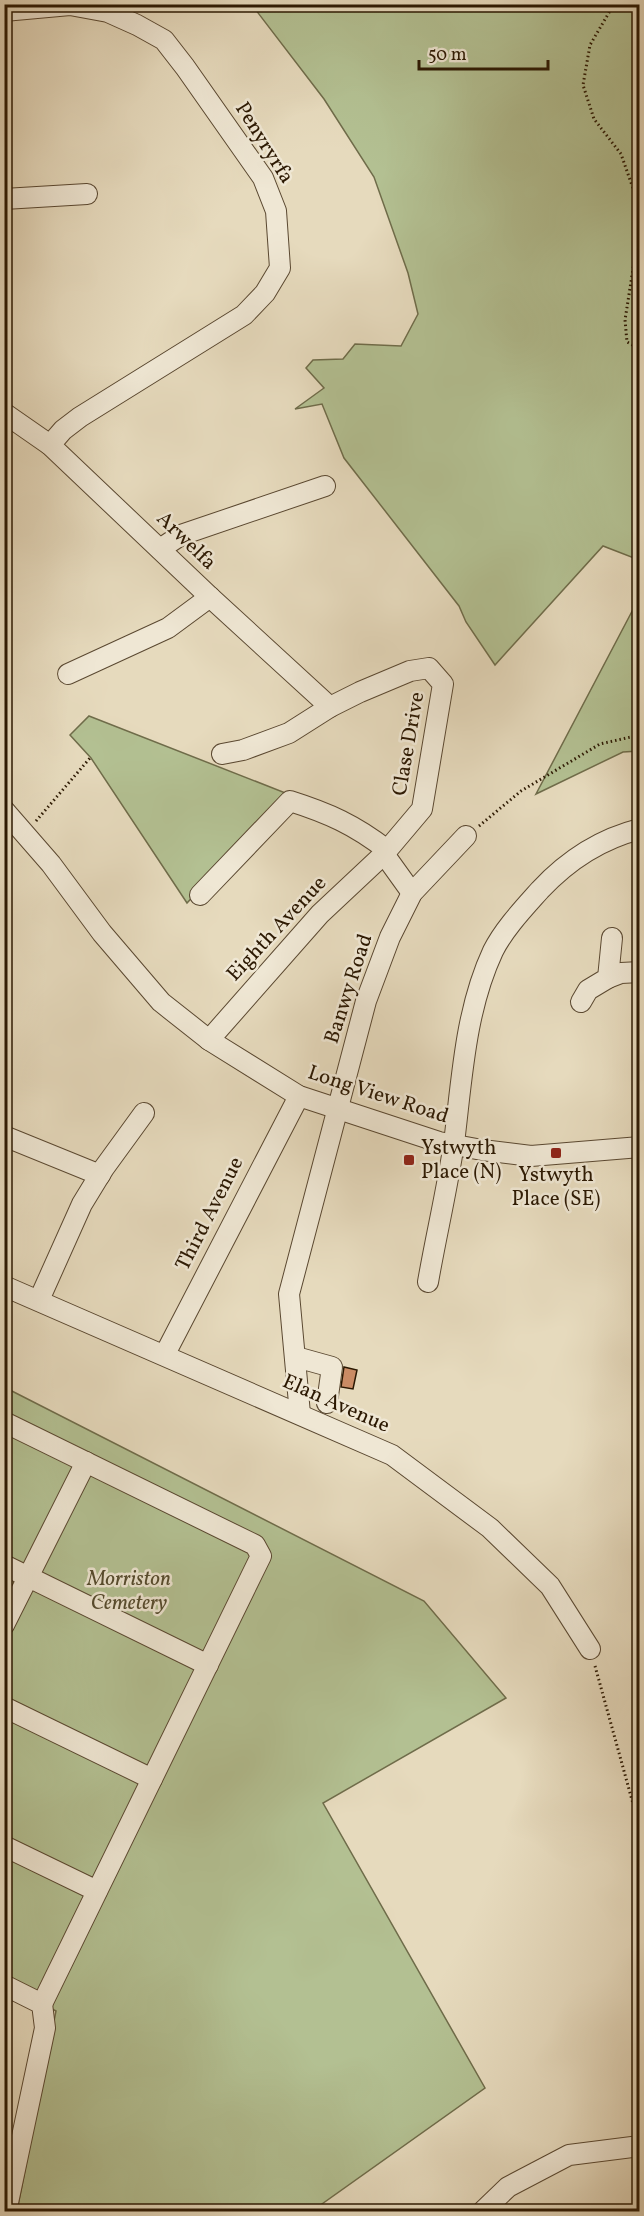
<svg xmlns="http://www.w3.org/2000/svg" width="644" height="2216" viewBox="0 0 644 2216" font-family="Vollkorn,serif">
<rect width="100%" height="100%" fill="#e6dabd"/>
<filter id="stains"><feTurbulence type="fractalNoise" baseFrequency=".00333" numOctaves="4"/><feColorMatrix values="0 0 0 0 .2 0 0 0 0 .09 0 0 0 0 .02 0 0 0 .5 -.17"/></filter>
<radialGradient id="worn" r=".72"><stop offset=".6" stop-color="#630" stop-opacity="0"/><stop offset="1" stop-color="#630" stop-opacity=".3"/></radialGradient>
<!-- green -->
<g fill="#b3c092" stroke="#6f6c4a" stroke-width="1.5">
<path d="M252,5H639V560L603,546L495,665L466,622L459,606L344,458L322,404L295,409L324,388L306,368L313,360L343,359L355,344L401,346L418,314L408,273L374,177L324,99Z"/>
<path d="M639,598V751L623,752L536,794Z"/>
<path d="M89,716L288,794L187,903L91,758L70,735Z"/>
<path d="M4,1387L424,1601L506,1698L323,1803L485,2088L312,2211H17L56,2011L5,1985Z"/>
</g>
<!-- building -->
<path fill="#ca8b64" stroke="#2b1802" stroke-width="1.5" d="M344,1367L357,1370L353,1389L341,1387Z"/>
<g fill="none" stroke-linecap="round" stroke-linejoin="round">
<defs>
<g id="minor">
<path d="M4,11L70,5L108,12L137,25L164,40L185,67L263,178L276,211L280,268L265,293L244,315L80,417L63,430L50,445"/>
<path d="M4,199L87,194"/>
<path d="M4,413L50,445L210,597L330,707"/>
<path d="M160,549L181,535L325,486"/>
<path d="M68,674L168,628L210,597"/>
<path d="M4,810L51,864L102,933L161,1002L209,1040L299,1096L439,1142L482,1150L531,1156L640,1147"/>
<path d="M384,854L412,893"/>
<path d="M200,895L290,801C328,813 355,825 387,850"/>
<path d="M608,978L621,973L640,972"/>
<path d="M581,1002L588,990L608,978L612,938"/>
<path d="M209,1040L320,914L384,854L422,809L443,684L429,668L410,671L360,692L330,707L289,733L243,750L222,754"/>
<path d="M4,1136L100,1175"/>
<path d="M428,1282C436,1236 447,1190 454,1143C462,1079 465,1011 493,951C504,929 524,908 540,890C568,860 600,839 640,829"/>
<path d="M4,1286L392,1455L490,1528L550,1586L590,1649"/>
<path d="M39,1300L82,1204L104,1168L144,1113"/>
<path d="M165,1354L299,1096"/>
<path d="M296,1357L332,1367L327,1403"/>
<path d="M300,1414L289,1294L366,1001L390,937L412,893L466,836"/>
<path d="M4,1422L255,1545L261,1556L42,2004"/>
<path d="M4,1565L208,1665"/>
<path d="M4,1625L86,1462"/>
<path d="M4,1707L152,1779"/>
<path d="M4,1846L97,1891"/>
<path d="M4,1985L42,2004L45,2028L6,2212"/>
<path d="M482,2212L508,2187L569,2155L640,2146"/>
</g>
</defs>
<!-- minor casing -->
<use href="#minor" stroke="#5a4831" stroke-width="22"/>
<!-- path -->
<g stroke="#2b1802" stroke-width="3" stroke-dasharray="1.5 3" stroke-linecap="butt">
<path d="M614,4L590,45L583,85L594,119L621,154L635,194L636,250L625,320L627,342L640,349"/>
<path d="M36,821L90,758"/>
<path d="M479,826L521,791L600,744L640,735"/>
<path d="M595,1666L640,1829"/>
</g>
<!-- minor -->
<use href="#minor" stroke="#efe7d4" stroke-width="20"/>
</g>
<!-- markers -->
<g fill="#8f2418" stroke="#efe7d4" stroke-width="2">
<rect x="550" y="1147" width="12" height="12" rx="3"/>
<rect x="403" y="1154" width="12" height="12" rx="3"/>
</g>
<g text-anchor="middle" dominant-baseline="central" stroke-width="5" stroke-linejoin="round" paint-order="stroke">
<!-- street labels -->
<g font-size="21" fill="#2b1802" stroke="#efe7d4">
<text transform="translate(264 143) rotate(58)">Penyryrfa</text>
<text transform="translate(186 541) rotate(44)">Arwelfa</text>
<text transform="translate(409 744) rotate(-80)">Clase Drive</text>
<text transform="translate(277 929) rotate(-47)">Eighth Avenue</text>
<text transform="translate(349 989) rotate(-72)">Banwy Road</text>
<text transform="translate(378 1095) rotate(18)">Long View Road</text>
<text transform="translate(210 1214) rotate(-63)">Third Avenue</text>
<text transform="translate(336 1404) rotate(24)">Elan Avenue</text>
</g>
<!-- poi labels -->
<g font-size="21" fill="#2b1802" stroke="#efe7d4" text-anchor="start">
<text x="421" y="1148">Ystwyth<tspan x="421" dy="24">Place (N)</tspan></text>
<text x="556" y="1175" text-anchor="middle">Ystwyth<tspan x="556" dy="24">Place (SE)</tspan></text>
</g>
<!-- park labels -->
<g font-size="21" font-style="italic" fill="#544a2d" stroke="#efe7d4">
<text x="129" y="1579">Morriston<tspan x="129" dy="24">Cemetery</tspan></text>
</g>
</g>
<!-- margin -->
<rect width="644" height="2216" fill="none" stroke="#e6dabd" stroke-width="24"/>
<rect x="6" y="6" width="632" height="2204" fill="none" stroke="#2b1802" stroke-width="3"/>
<rect x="12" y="12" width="620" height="2192" fill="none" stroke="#2b1802" stroke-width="1.5"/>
<!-- scale -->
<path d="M419 60v9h129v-9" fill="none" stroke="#2b1802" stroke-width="3"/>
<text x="428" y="60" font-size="18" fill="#2b1802" stroke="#efe7d4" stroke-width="4.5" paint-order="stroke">50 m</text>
<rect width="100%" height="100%" filter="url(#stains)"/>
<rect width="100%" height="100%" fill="url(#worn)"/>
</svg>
